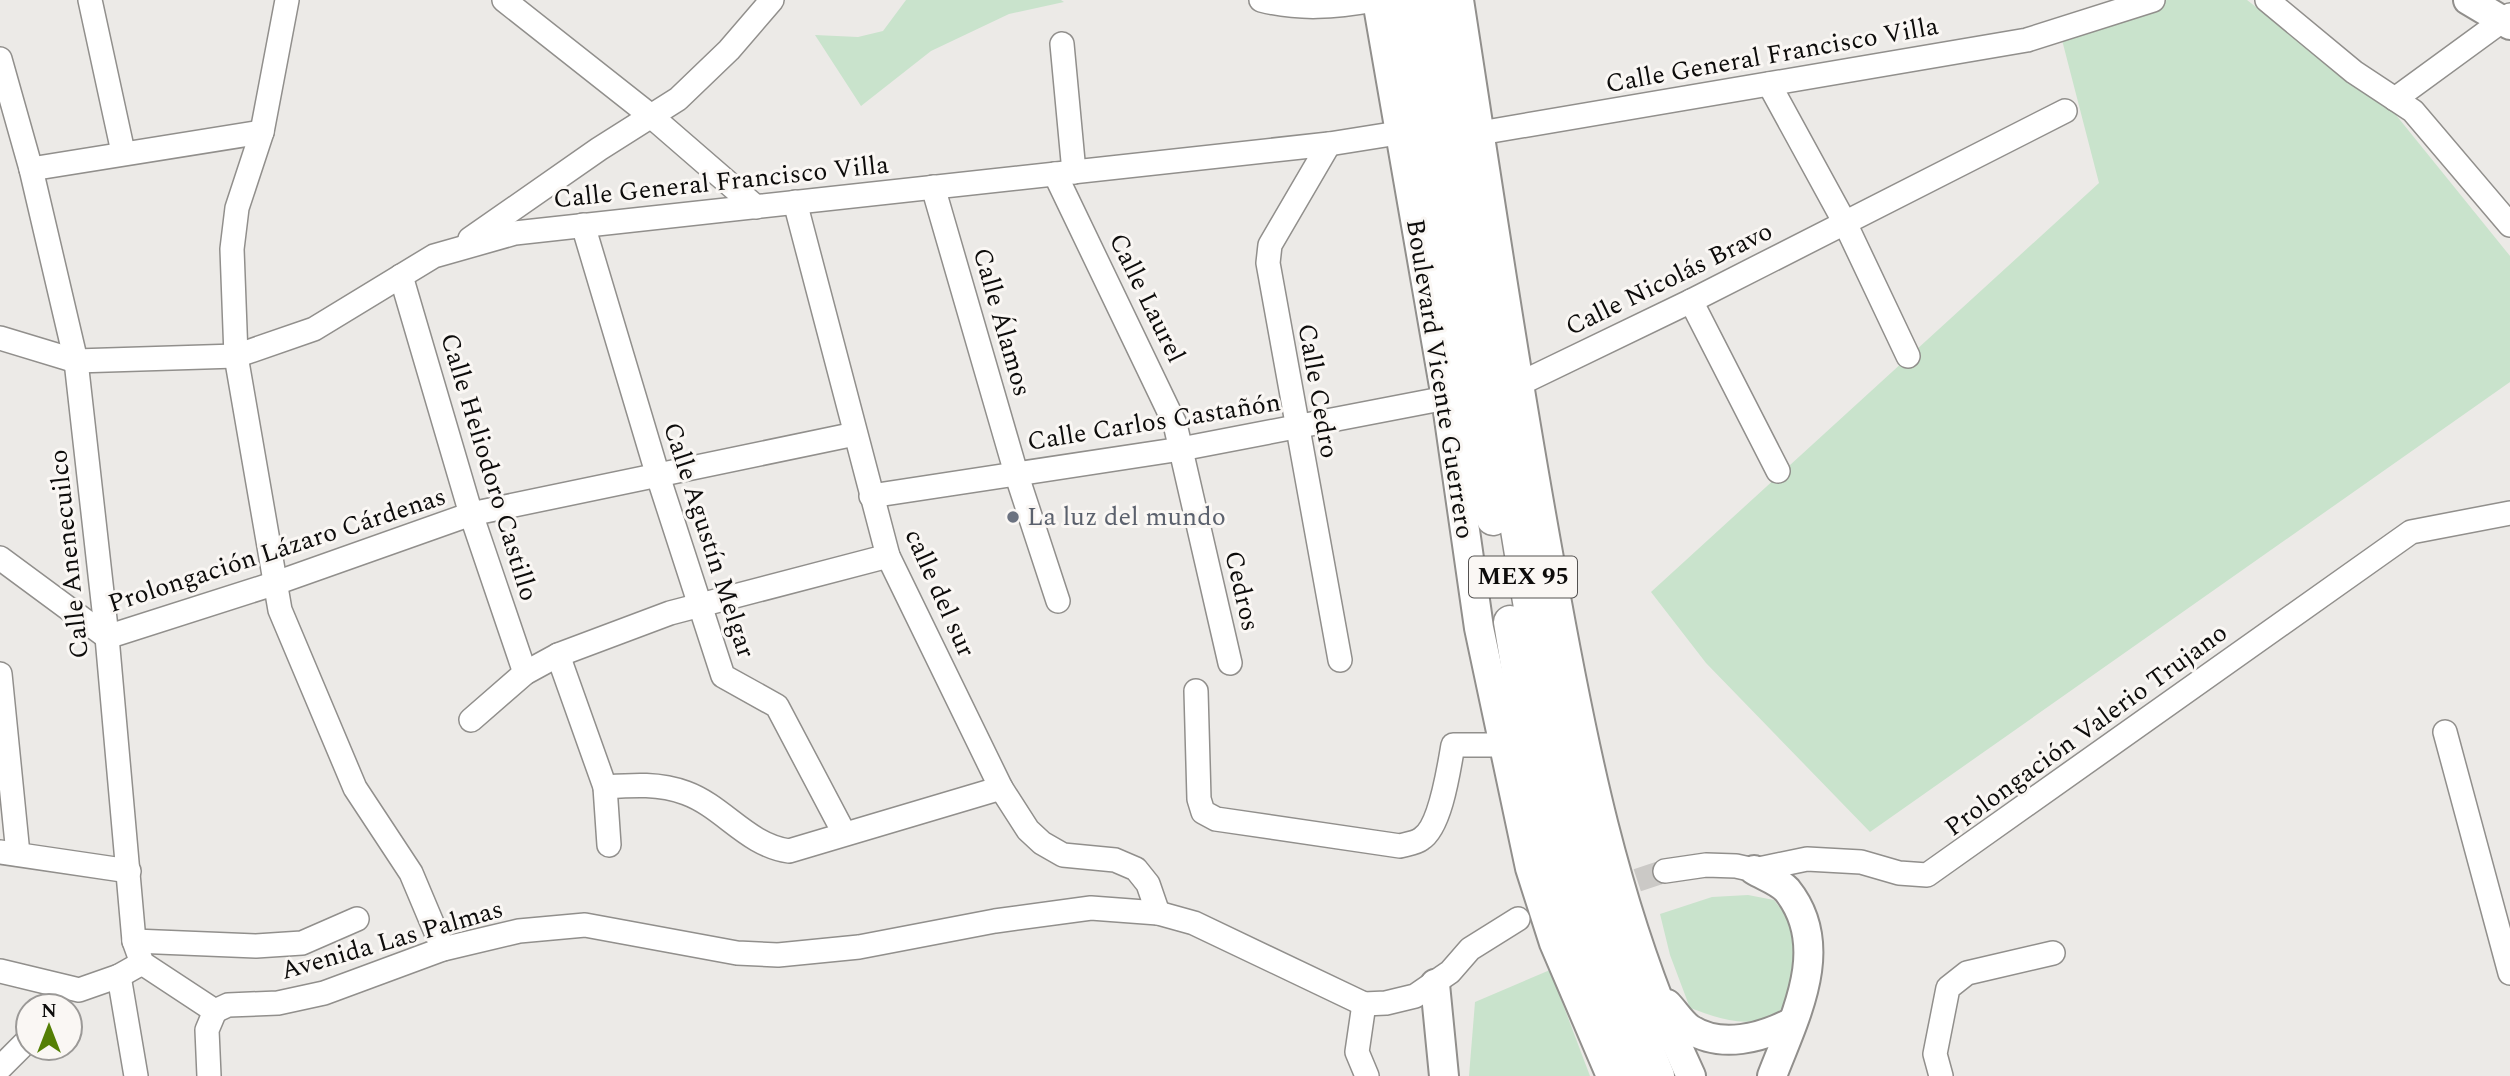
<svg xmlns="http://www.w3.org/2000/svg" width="2510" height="1076" viewBox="0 0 2510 1076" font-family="Spectral,serif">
<rect width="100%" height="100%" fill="#eceae7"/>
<!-- green -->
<g fill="#c9e3cc">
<path d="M906,0H1061L1064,2L1009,14L931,51L861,106L815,35L858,37L883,31Z"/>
<path d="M2167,0H2247L2396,115L2510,256V382L1870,832L1706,663L1651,592L2099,183L2062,40Z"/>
<path d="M1748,895L1774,900C1780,908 1788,917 1793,926C1808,955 1799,1009 1764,1019C1739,1027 1713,1016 1690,1008L1670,955L1660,914L1712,897Z"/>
<path d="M1550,970L1590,1076H1469L1475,1002Z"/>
</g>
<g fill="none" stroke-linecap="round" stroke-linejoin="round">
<!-- minor-tunnel -->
<path stroke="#cbc9c6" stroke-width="23" stroke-dasharray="23 11" stroke-linecap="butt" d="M1605,891L1665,871"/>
<defs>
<g id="minor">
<path d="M90,0L123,152"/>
<path d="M287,0L262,132L237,208L232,249L236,356L280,610L355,788L411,873L443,949"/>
<path d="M504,0L651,116L756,207"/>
<path d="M1261,0C1300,10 1335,7 1375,0"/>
<path d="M2267,0L2354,72L2413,111L2510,225"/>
<path d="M1062,44L1074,172"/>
<path d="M0,59L31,169L76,361L107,637L134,941L142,963L215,1011"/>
<path d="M1769,84L1845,223L1908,356"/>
<path d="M2395,99L2510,15"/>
<path d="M1480,133L2027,40L2153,0"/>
<path d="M1329,144L1270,245L1268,263L1340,660"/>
<path d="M31,169L262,132"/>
<path d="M1055,174L1175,424L1230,663"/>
<path d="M933,187L1016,473L1058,601"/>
<path d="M795,202L888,556L1001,788L1028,830L1042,843L1063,855L1115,860L1136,869L1148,884L1158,913"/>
<path d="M583,225L658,476L723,676L777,706L844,833"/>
<path d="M470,239L599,149L678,99L729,50L772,0"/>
<path d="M401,276L471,514L525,673"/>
<path d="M1691,301L1778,471"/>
<path d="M0,338L76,361L236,356L314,329L434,256L515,233L1329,144L1398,133"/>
<path d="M1517,385L1691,301L2065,111"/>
<path d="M871,496L1181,449L1446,398"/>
<path d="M0,558L107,637L276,583L471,514L855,434"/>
<path d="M558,655L605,787L609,845"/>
<path d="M0,674L18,854"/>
<path d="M1196,691L1199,799L1203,812L1216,819L1400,846C1407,844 1416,843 1421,839C1441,827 1449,767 1453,745H1504"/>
<path d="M471,720L525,673L558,655L670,613L888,556"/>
<path d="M2445,732L2510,973"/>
<path d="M605,787C633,785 659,783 686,793C724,807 747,845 789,851L1001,788"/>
<path d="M0,852L129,871"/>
<path d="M1665,871L1706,865L1736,866L1754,870L1807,859L1861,862L1899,873L1927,875L2411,532L2510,513"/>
<path d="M134,941L256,946L302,943L357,919"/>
<path d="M0,971L79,990L119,976L142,963"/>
<path d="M119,976L136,1076"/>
<path d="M1364,1004L1357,1052L1367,1076"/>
<path d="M215,1011L228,1005L278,1003L324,993L443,949L519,931L585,925L737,953L778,955L859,947L995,921L1091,908L1158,913L1194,923L1364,1004L1386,1003L1415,996L1450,972L1470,949L1518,919"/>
<path d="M0,1068L28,1040"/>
<path d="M209,1076L207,1030L215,1011"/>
<path d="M1941,1076L1935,1054L1948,988L1967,973L2053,953"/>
</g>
<g id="major">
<path d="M1377,0L1446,398L1479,628L1530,868L1554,943L1611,1076"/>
<path d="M1459,0C1488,188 1516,377 1550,564C1581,738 1615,915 1691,1076"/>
<path d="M2468,0L2510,25"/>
<path d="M1754,870C1764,876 1779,881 1787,890C1833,947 1794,1018 1772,1076"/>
<path d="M1435,984L1444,1076"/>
<path d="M1667,1004C1674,1011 1681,1023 1690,1029C1721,1049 1762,1038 1792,1022"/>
</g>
<g id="highway">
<path d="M1403,0L1493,519"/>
<path d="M1431,0C1451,126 1473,251 1493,377C1530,615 1564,853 1658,1076"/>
<path d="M1510,622L1530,744L1562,894L1628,1076"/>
</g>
</defs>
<!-- minor casing -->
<use href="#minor" stroke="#918f8c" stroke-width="26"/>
<!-- major casing -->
<use href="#major" stroke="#918f8c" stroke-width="32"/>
<!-- highway casing -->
<use href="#highway" stroke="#918f8c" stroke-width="35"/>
<!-- minor -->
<use href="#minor" stroke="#fff" stroke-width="23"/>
<!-- major -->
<use href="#major" stroke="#fff" stroke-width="28"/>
<!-- highway -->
<use href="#highway" stroke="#fff" stroke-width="32"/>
</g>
<!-- markers -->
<circle fill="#6b7280" stroke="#faf7f4" stroke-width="2.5" cx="1013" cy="517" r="7"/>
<g text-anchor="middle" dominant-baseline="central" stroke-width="6" stroke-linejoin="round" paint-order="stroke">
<!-- shield labels -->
<rect fill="#faf7f4" stroke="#545251" stroke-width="2" x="1469" y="556.5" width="108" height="41" rx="5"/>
<g font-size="24" font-weight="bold" fill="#0d0c0b">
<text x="1523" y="577">MEX 95</text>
</g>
<!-- street labels -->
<g font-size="26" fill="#0d0c0b" stroke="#faf7f4">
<text transform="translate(1772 55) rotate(-10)">Calle General Francisco Villa</text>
<text transform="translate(721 182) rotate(-6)">Calle General Francisco Villa</text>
<text transform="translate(1669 279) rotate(-26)">Calle Nicolás Bravo</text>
<text transform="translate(1147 298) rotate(64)">Calle Laurel</text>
<text transform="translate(1002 322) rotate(74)">Calle Álamos</text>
<text transform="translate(1440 379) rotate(81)">Boulevard Vicente Guerrero</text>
<text transform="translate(1318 391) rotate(80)">Calle Cedro</text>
<text transform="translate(1154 422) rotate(-9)">Calle Carlos Castañón</text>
<text transform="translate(489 467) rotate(73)">Calle Heliodoro Castillo</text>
<text transform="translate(709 540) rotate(72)">Calle Agustín Melgar</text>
<text transform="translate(277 550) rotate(-18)">Prolongación Lázaro Cárdenas</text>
<text transform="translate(69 554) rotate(-96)">Calle Anenecuilco</text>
<text transform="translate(1242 591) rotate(77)">Cedros</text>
<text transform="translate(940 593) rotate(66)">calle del sur</text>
<text transform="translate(2086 730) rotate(-36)">Prolongación Valerio Trujano</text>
<text transform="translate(392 940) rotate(-16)">Avenida Las Palmas</text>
</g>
<!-- worship labels -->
<g font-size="26" fill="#5b616d" stroke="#faf7f4" text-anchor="start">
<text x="1027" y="517">La luz del mundo</text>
</g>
</g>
<!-- north arrow -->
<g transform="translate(49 1027)"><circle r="33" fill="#faf7f4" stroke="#9b9997" stroke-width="2"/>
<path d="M0-5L12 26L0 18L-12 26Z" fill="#547f05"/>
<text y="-10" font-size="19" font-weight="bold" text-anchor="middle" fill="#0d0c0b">N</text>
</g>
</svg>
